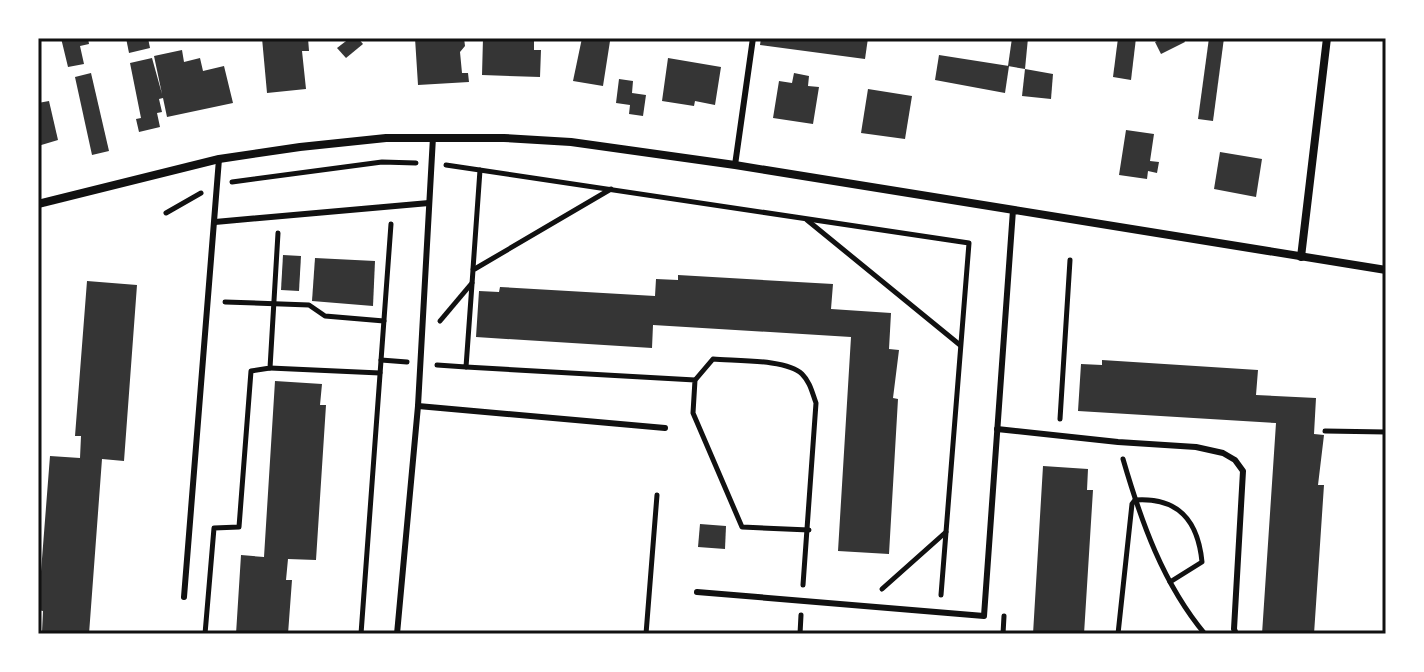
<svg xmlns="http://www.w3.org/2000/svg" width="1424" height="672" viewBox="0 0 1424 672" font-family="Merriweather,serif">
<rect width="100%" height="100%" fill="#fff"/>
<!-- building -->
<g fill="#353535">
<path d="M61,38H88L89,44L80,46L84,64L68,67Z"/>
<path d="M126,38H148L150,48L129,53Z"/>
<path d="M262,38H308L309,51H302L306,89L267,93Z"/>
<path d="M350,38H358L363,44L346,58L337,48Z"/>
<path d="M415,38H464L465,46L460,52L462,73H468L469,82L418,85Z"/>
<path d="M483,38H534V50H541L540,77L482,75Z"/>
<path d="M582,38L610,41L603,86L573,81Z"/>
<path d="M761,38H868L865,59L760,45Z"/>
<path d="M1012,38H1028L1025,69L1008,66Z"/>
<path d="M1118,38H1136L1131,80L1113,77Z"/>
<path d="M1163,38H1183L1185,42L1161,54L1155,42Z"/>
<path d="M1209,38H1224L1213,121L1198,119Z"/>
<path d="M182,50L184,62L200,58L203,71L224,66L233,103L167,117L163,98L159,99L162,112L157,113L160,127L139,132L136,119L141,118L130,63L152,58L162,94L154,56Z"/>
<path d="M939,55L1009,66L1005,93L935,80Z"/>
<path d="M668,58L721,67L715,105L695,101L694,106L662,101Z"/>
<path d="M1025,69L1053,74L1051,99L1022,96Z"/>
<path d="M91,73L109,151L92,155L75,77Z"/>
<path d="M794,73L809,76L808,86L819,87L813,124L773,118L779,81L792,83Z"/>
<path d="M619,79L633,81L632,93L646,95L643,116L629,114L630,105L616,103Z"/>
<path d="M868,89L912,96L905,139L861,133Z"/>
<path d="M49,101L58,140L38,146V103Z"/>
<path d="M1126,130L1154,134L1150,161L1159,162L1157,173L1148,171L1147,179L1119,175Z"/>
<path d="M1220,152L1262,159L1256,197L1214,189Z"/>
<path d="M283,255L301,256L299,291L281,290Z"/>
<path d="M315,258L375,261L373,306L312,301Z"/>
<path d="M678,275L833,284L831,309L891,313L889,349L899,350L893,398L898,399L889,554L838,551L851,337L653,325L652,348L476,337L479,291L499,292L500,287L655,296L656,279L678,280Z"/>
<path d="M87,281L137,285L124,461L102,459L89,634H61L42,632L43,611L38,610L50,456L80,458L81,436H75Z"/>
<path d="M1102,360L1258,370L1256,395L1316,398L1314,434L1324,435L1318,485H1324L1314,634H1262L1276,423L1078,411L1081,364L1102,365Z"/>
<path d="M275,381L322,384L320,405H326L316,560L288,559L286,580H292L288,634H236L241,555L264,557Z"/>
<path d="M1043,466L1088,469L1087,490H1093L1084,634H1033Z"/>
<path d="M700,524L726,526L725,549L698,547Z"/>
</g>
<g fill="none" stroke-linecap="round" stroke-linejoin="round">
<!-- path -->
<g stroke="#111" stroke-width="5">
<path d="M446,165L969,243L941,595"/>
<path d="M232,182L382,162L416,163"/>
<path d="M166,213L201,193"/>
<path d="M807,220L960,345"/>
<path d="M473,269L480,170"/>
<path d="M225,302L309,305L325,316L384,321"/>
<path d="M440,321L472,283"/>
<path d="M381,360L407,362"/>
<path d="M437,365L466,367L473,270L611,189"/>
<path d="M466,367L695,380L693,413L742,527L809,530"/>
<path d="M270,368L380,373"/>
<path d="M696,379L713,359C735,361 787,359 802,374C810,382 812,392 816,403L803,585"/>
<path d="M1060,419L1070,260"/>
<path d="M1325,431L1386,432"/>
<path d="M1123,459C1141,521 1163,584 1205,634"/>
<path d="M882,589L946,532"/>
<path d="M205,634L214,528L239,527L251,371L270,368L278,233"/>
<path d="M361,634L391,224"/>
<path d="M646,634L657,495"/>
<path d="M800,634L801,615"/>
<path d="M1003,634L1004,616"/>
<path d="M1118,634L1132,504L1135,500C1179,497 1198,521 1202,562L1170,582"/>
</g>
<!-- service -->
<g stroke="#111" stroke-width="6">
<path d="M735,165L753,38"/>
<path d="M215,222L429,203"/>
<path d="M418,406L665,428"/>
<path d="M997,429L1118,442L1196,447L1223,453L1235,460L1243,471L1234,629L1236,634"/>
<path d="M697,592L984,616L1013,210"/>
<path d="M184,597L219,159"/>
<path d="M397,634L418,406L433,137"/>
</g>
<!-- minor -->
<g stroke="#111" stroke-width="8">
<path d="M38,204L219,159L300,147L386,138H504L571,142L735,165L1386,270"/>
<path d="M1301,257L1327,38"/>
</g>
</g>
<!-- border -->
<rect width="1424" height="672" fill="none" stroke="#ffffff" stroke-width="80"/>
<rect x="40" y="40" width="1344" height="592" fill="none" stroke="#111" stroke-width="3"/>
</svg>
